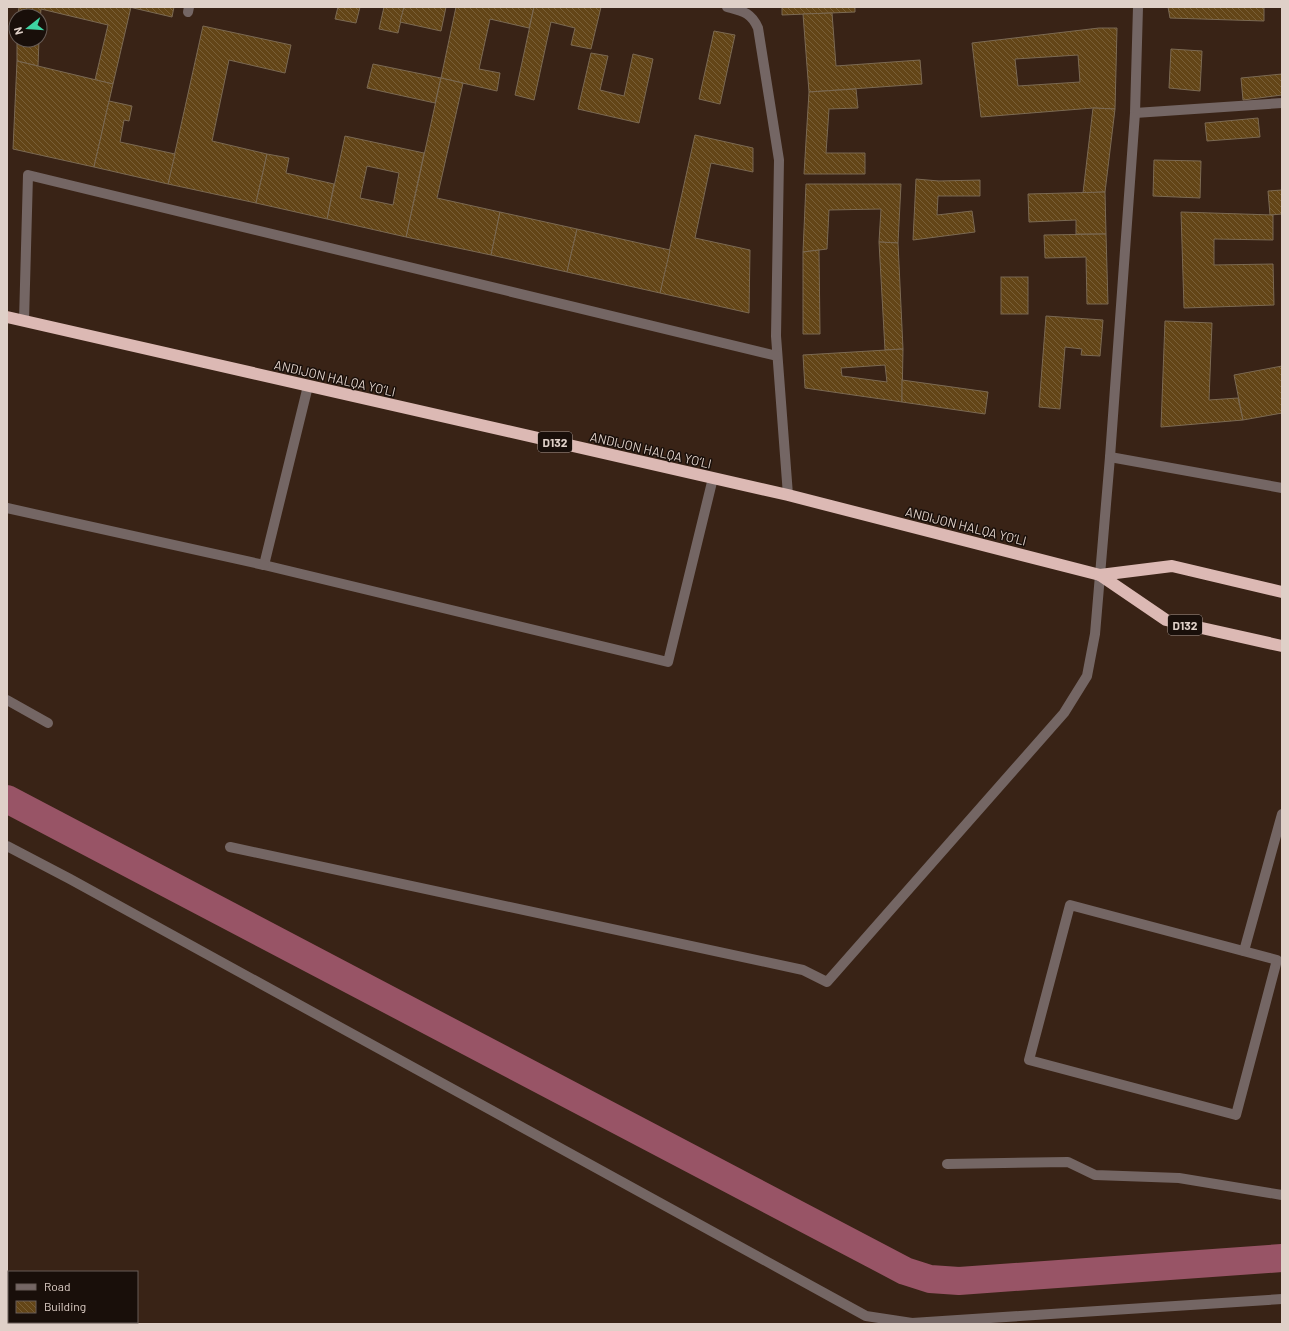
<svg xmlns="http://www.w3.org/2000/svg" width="1289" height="1331" viewBox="0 0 1289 1331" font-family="Barlow,sans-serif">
<defs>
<pattern id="building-back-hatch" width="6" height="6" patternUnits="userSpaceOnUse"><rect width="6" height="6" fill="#634517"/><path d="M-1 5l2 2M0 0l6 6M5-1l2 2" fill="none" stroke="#795f37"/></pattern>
</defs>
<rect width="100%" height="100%" fill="#392316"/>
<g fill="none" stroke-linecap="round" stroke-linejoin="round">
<!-- canal -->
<path stroke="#985466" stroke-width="28" d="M7,799L905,1271L930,1279L959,1281L1282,1258"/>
</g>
<!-- building -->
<g fill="url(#building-back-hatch)" stroke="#7b6952" fill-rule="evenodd">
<path d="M19,7H131L113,84L95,80L108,25L41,9L40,21V16H18Z"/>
<path d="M129,7H174L172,17Z"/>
<path d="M338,7H360L356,23L335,19Z"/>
<path d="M384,7H404L398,33L379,29Z"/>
<path d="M404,7H446L441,31L400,22Z"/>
<path d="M456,7H534L529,28L490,19L479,69L500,73L497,91L441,78Z"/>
<path d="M534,7H601L591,49L571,45L575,28L551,22L534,100L515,95Z"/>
<path d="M782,7H855V12L782,15Z"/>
<path d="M1168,7H1264V21L1170,18Z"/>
<path d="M832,13L836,66L920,60L922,84L809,92L803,14Z"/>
<path d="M203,26L291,45L285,73L229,60L212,141L267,154L256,203L168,184Z"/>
<path d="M1099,28H1117L1115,109L1093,108L981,117L972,43ZM1078,55L1080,82L1018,86L1015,59Z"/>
<path d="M714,31L735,35L720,104L699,99Z"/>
<path d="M17,40H39L38,66L17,61Z"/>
<path d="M1171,49L1202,51L1200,91L1169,88Z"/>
<path d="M591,53L608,56L600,90L624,96L633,54L653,59L639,123L578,109Z"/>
<path d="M17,61L113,84L94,167L13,149Z"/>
<path d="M373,64L441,78L435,103L367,88Z"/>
<path d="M1282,74V95L1243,100L1241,78Z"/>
<path d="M441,78L463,83L437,198L500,212L491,255L406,237Z"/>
<path d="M856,89L858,108L829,109L826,153H865V174H804L809,92Z"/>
<path d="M109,101L132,106L129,121L124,120L120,142L175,154L168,184L94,167Z"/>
<path d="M1093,108L1115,109L1105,192L1083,193Z"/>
<path d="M1258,118L1260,137L1207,141L1205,123Z"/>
<path d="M695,135L753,148V172L711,163L695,238L750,250L749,313L660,293Z"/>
<path d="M345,136L424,153L406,237L327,219ZM367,166L399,173L393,205L360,198Z"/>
<path d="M267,154L289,158L286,173L334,184L327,219L256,203Z"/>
<path d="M1154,160L1201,161L1200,198L1153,196Z"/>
<path d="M916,179L939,181L980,180V196H938L937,215L972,211L975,232L913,240Z"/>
<path d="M806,184H901L898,243L879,242L881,209L829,210L827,249L803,252Z"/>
<path d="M1282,190V214L1270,215L1268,191Z"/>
<path d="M1105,192L1106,234H1076V220L1029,222L1028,194Z"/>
<path d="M500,212L577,229L567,272L491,255Z"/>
<path d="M1181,212L1273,215V240L1214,239V265L1273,264L1274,305L1184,308Z"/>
<path d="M577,229L670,250L660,293L567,272Z"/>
<path d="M1106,234L1108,304H1087L1086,257L1045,258L1044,235Z"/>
<path d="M879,242L898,243L903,349L885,350Z"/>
<path d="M819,250L820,334H803V252Z"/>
<rect x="1001" y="277" width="27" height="37"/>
<path d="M1046,316L1103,320L1100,356L1081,355L1082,349L1065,347L1060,409L1039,407Z"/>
<path d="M1165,321L1212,323L1209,400L1238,398L1243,420L1161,427Z"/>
<path d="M903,349L902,402L805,388L803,355ZM885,365L887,382L842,376L841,368Z"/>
<path d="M1282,366V413L1243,420L1234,375Z"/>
<path d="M902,380L988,392L985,414L902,402Z"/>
</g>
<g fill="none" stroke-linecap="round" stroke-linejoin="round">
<!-- minor -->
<g stroke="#746664" stroke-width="10">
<path d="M727,7C742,11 751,12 758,28L779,160L776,336L788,495"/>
<path d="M188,12L189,7"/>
<path d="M1135,113L1282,103"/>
<path d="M24,321L28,175L777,356"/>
<path d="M308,386L264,565L668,662L713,478"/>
<path d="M1110,457L1282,488"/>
<path d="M7,508L264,565"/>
<path d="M7,700L48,723"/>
<path d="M7,846L70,879L866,1316L912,1323L1282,1299"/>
<path d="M230,847L803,970L827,982L1064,713L1087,676L1095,634L1110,457L1135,113L1138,7"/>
<path d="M1070,905L1277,960L1236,1115L1029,1060Z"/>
<path d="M1244,951L1282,814"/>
<path d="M947,1164L1068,1162L1095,1175L1179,1178L1282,1195"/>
</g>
<!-- highway -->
<g stroke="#dcb9b4" stroke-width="12">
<path d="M7,317L788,495L1100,575L1166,620L1282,646"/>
<path d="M1100,575L1172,566L1282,592"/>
</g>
</g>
<g text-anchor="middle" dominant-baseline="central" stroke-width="3" stroke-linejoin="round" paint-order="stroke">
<!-- shield labels -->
<g fill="#190f0a" stroke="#a4968f" stroke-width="1">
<rect x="538" y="432" width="34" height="20" rx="3"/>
<rect x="1168" y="615" width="34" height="20" rx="3"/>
</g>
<g font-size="12" font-weight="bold" fill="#dfd0c8">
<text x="555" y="442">D132</text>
<text x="1185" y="625">D132</text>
</g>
<!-- street labels -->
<g font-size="13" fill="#dfd0c8" stroke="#190f0a">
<text transform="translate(335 378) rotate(13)">ANDIJON HALQA YO‘LI</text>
<text transform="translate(651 450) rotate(13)">ANDIJON HALQA YO‘LI</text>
<text transform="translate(966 526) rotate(14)">ANDIJON HALQA YO‘LI</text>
</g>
</g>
<!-- border -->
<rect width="1289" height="1331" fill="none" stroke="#dfd0c8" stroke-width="16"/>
<!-- legend -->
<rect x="8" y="1271" width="130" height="52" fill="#190f0a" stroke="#685c56"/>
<rect x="16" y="1284" width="20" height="6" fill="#746664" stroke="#685c56"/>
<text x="44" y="1291" font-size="12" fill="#dfd0c8">Road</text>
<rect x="16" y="1301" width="20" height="12" fill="url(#building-back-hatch)" stroke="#685c56"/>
<text x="44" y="1311" font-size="12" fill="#dfd0c8">Building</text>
<!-- north arrow -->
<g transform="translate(28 28) rotate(253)"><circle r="19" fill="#190f0a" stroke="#685c56"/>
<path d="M0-3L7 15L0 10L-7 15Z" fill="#3ed4a3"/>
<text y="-6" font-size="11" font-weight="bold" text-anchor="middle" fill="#dfd0c8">N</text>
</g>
</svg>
